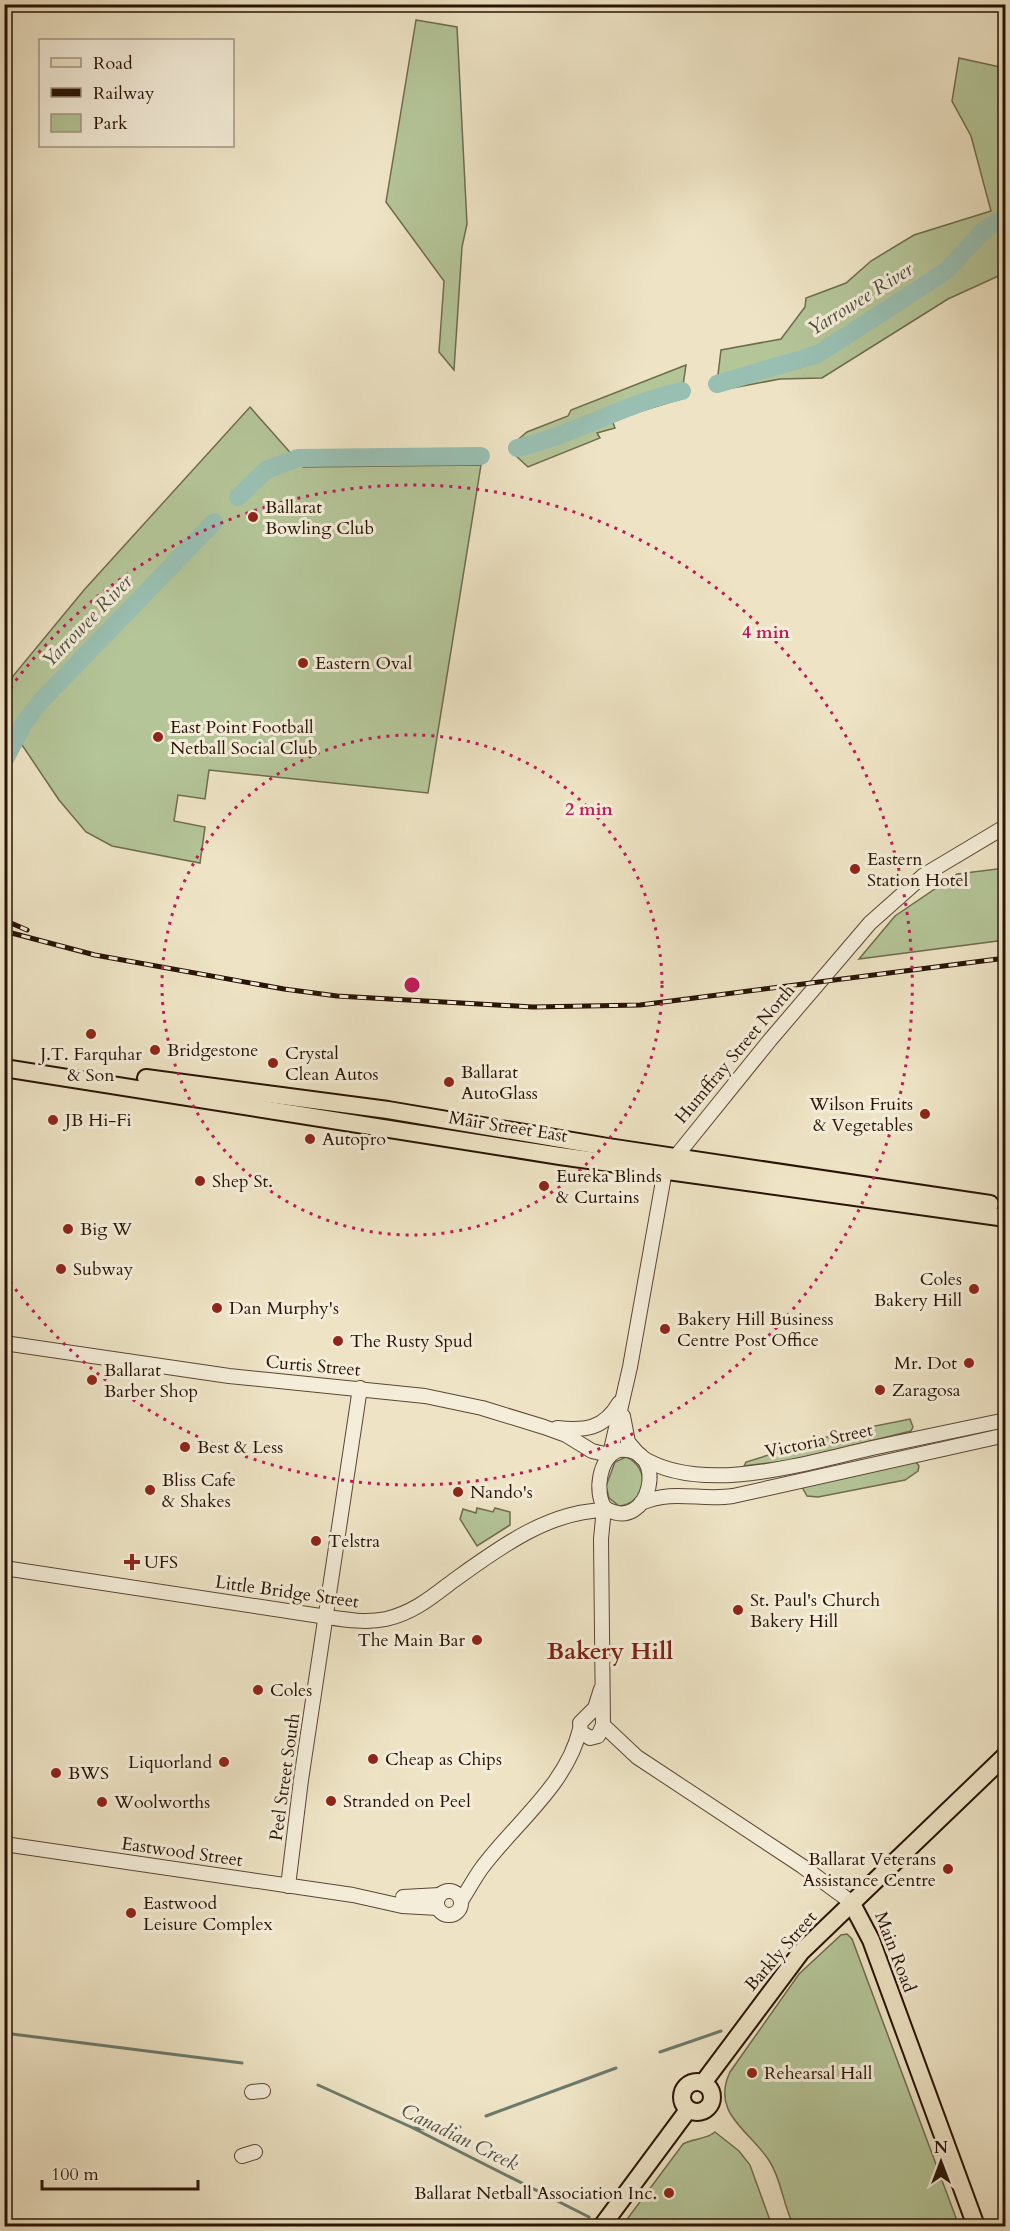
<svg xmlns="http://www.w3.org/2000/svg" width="1010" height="2231" viewBox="0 0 1010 2231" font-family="Cardo,serif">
<rect width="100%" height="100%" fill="#eee4c5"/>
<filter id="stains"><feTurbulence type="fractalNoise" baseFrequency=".00333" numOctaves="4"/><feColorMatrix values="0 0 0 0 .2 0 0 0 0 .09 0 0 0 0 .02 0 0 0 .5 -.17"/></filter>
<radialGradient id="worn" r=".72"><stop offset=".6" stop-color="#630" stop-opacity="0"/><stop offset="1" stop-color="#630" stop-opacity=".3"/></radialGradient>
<!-- green -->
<g fill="#b4c598" stroke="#6e6c4e" stroke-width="1.5">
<path d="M416,20L457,27L467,224L462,247L454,370L439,352L444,281L386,202Z"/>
<path d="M959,58L1005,68V273L948,299L822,378L780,379L716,391L721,350L781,339L805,307L806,298L846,283L871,261L914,235L991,211L971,136L952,101Z"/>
<path d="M686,365L681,399L612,420L615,428L597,433L600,438L528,467L516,456L514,443L527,432L568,416L571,410Z"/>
<path d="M250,407L303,467L481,465L428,793L209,770L205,799L178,795L174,821L205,827L200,863L112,846L86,832L59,800L12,730L5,703L13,676L84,590Z"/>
<path d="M1005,868V940L859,959L895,916L957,874Z"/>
<path d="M910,1419L913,1427L911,1431L794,1460L744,1466L746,1462L840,1433Z"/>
<path d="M626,1457C651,1467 647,1504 619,1506L609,1498L606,1486L615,1462Z"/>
<path d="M915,1461L919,1466L918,1471L905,1480L818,1497L807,1496L802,1487Z"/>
<path d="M477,1508L493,1512L495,1508L510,1512V1525L477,1546L460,1519L463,1509L476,1513Z"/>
<path d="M847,1934L852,1939L959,2226H794C783,2206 782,2181 770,2162C751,2131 710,2114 730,2072L799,1974L841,1935Z"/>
<path d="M715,2132L739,2151L750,2165L772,2226H622L683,2144C694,2138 705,2140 715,2132Z"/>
</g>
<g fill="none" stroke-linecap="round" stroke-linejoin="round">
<!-- stream -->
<g stroke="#6c7a6d" stroke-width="3">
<path d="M4,2033L242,2063"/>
<path d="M660,2052L721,2031"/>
<path d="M318,2085L411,2127L589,2217"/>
<path d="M486,2116L616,2068"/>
<path d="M414,2128L438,2130L460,2127"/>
</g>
<!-- river -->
<g stroke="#99bfb2" stroke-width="18">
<path d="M717,384L818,354L946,271L984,230L1006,217"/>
<path d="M517,448C574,435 625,403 682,391"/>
<path d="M238,497L266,470L298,458L481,456"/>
<path d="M4,761L24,723L41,701L214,522"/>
</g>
<defs>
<g id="minor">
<path d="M4,1343L229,1376L425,1396L482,1408L544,1427L566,1435L592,1451L609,1455"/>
<path d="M623,1416L628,1442L639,1455"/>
<path d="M557,1428C585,1431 604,1429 619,1403"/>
<path d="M619,1450C671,1445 650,1536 605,1508C594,1493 599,1457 619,1450Z"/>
<path d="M610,1454L630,1367L665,1170L770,1040L870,923L924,875L1006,826"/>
<path d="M641,1457C703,1496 805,1463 872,1448C916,1439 961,1429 1006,1420"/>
<path d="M641,1503C674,1489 700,1501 733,1496L1006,1435"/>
<path d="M4,1568L327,1617C347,1620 367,1623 386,1619C413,1613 432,1597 453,1581C499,1548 549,1510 608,1510"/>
<path d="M601,1689L595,1708L580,1723L581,1732L590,1738L598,1736L603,1725L601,1539L604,1508"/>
<path d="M603,1725L637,1757L802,1866L851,1902"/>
<path d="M4,1844L353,1895L402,1906L438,1908"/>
<path d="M288,1886L301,1780L360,1388"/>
<circle cx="449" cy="1903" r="12"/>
<path d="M403,1897L440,1895"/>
<path d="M461,1901C468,1890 474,1879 481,1869C514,1824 567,1785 580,1729"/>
<path d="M252,2092L263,2091"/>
<path d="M242,2156L255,2152"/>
</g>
<g id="major">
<path d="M4,1068L560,1156L1006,1218"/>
<path d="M146,1078L388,1110L608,1147L990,1204"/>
<path d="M851,1902L871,1940L976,2226"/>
<circle cx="697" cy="2097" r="15"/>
<path d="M703,2083L801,1952L1006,1755"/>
<path d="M602,2226L688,2110"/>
</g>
</defs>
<!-- minor casing -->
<use href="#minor" stroke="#5a4735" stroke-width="16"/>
<!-- major casing -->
<use href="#major" stroke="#281305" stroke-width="20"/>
<!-- minor -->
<use href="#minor" stroke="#f4edd9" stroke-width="14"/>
<!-- major -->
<use href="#major" stroke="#eee4c5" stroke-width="16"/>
<defs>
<g id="rail">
<path d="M4,920L27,930"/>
<path d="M4,931L95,955L284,989L337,996L533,1007L640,1005L1006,958"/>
</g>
</defs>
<!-- rail casing -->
<use href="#rail" stroke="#281305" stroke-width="5"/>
<!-- rail -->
<use href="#rail" stroke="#f4edd9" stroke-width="3" stroke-dasharray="9" stroke-linecap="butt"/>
</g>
<!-- distance rings -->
<g fill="none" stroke="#c2185b" stroke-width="3" stroke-dasharray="3 6">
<circle cx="412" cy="985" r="250"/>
<path d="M5 695A500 500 0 1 1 5 1275"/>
</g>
<!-- markers -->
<g fill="#8f2418" stroke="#f4edd9" stroke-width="2">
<circle cx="253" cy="517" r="6"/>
<circle cx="303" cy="663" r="6"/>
<circle cx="158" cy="737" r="6"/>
<circle cx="855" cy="869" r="6"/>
<circle cx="91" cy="1034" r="6"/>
<circle cx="155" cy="1050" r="6"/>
<circle cx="273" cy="1063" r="6"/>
<circle cx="449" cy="1082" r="6"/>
<circle cx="925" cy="1114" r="6"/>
<circle cx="53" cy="1120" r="6"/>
<circle cx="310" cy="1139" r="6"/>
<circle cx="200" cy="1181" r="6"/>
<circle cx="544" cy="1186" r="6"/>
<circle cx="68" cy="1229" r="6"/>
<circle cx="61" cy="1269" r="6"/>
<circle cx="974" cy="1289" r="6"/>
<circle cx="217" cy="1308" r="6"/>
<circle cx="665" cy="1329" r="6"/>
<circle cx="338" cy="1341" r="6"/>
<circle cx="969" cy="1363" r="6"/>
<circle cx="92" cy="1380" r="6"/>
<circle cx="880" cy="1390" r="6"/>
<circle cx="185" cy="1447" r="6"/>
<circle cx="150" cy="1490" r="6"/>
<circle cx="458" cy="1492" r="6"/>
<circle cx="316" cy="1541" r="6"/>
<path d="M129 1553h6v6h6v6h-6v6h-6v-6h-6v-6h6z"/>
<circle cx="738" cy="1610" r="6"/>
<circle cx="477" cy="1640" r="6"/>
<circle cx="258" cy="1690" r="6"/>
<circle cx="373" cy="1759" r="6"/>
<circle cx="224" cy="1762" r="6"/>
<circle cx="56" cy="1773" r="6"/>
<circle cx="331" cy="1801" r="6"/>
<circle cx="102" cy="1802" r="6"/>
<circle cx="948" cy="1869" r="6"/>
<circle cx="131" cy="1913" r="6"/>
<circle cx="752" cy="2073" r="6"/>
<circle cx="669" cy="2193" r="6"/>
</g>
<g text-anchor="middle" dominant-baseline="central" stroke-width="6" stroke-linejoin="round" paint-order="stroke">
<!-- poi labels -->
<g font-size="18" fill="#281305" stroke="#f4edd9" text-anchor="start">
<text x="265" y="507">Ballarat<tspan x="265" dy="21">Bowling Club</tspan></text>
<text x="315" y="663">Eastern Oval</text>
<text x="170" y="727">East Point Football<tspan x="170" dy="21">Netball Social Club</tspan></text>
<text x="867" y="859">Eastern<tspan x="867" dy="21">Station Hotel</tspan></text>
<text x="167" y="1050">Bridgestone</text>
<text x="285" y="1053">Crystal<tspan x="285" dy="21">Clean Autos</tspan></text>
<text x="91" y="1054" text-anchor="middle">J.T. Farquhar<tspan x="91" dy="21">&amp; Son</tspan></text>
<text x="461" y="1072">Ballarat<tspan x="461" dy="21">AutoGlass</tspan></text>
<text x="913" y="1104" text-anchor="end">Wilson Fruits<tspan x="913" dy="21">&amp; Vegetables</tspan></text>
<text x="65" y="1120">JB Hi-Fi</text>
<text x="322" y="1139">Autopro</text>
<text x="556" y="1176">Eureka Blinds<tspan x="556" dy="21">&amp; Curtains</tspan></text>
<text x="212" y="1181">Shep St.</text>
<text x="80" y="1229">Big W</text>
<text x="73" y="1269">Subway</text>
<text x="962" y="1279" text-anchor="end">Coles<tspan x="962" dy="21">Bakery Hill</tspan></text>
<text x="229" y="1308">Dan Murphy's</text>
<text x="677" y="1319">Bakery Hill Business<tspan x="677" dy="21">Centre Post Office</tspan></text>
<text x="350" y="1341">The Rusty Spud</text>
<text x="957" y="1363" text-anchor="end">Mr. Dot</text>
<text x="104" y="1370">Ballarat<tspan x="104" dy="21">Barber Shop</tspan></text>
<text x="892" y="1390">Zaragosa</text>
<text x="197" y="1447">Best &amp; Less</text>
<text x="162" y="1480">Bliss Cafe<tspan x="162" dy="21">&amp; Shakes</tspan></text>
<text x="470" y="1492">Nando's</text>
<text x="328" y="1541">Telstra</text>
<text x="144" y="1562">UFS</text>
<text x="750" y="1600">St. Paul's Church<tspan x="750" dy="21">Bakery Hill</tspan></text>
<text x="465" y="1640" text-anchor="end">The Main Bar</text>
<text x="270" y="1690">Coles</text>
<text x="385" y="1759">Cheap as Chips</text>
<text x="212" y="1762" text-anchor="end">Liquorland</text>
<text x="68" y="1773">BWS</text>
<text x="343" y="1801">Stranded on Peel</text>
<text x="114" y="1802">Woolworths</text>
<text x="936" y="1859" text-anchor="end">Ballarat Veterans<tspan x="936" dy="21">Assistance Centre</tspan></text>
<text x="143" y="1903">Eastwood<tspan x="143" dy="21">Leisure Complex</tspan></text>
<text x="764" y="2073">Rehearsal Hall</text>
<text x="657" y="2193" text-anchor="end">Ballarat Netball Association Inc.</text>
</g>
<!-- street labels -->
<g font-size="18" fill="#281305" stroke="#f4edd9">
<text transform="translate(735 1054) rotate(-50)">Humffray Street North</text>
<text transform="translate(508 1127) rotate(9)">Mair Street East</text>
<text transform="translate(313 1366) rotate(5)">Curtis Street</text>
<text transform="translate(819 1441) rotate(-12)">Victoria Street</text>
<text transform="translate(287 1592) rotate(8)">Little Bridge Street</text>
<text transform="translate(285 1777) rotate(-82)">Peel Street South</text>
<text transform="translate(182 1852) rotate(8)">Eastwood Street</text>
<text transform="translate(781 1951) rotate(-49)">Barkly Street</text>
<text transform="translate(895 1952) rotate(69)">Main Road</text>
</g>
<!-- water labels -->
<g font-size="20" font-style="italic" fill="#504f42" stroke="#f4edd9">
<text transform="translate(860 299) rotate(-32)">Yarrowee River</text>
<text transform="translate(87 621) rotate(-46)">Yarrowee River</text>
<text transform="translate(460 2137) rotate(26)">Canadian Creek</text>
</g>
<!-- district labels -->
<g font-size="24" font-weight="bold" fill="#7a1f14" stroke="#f4edd9">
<text x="610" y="1651">Bakery Hill</text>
</g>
</g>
<circle cx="412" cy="985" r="9" fill="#c2185b" stroke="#f4edd9" stroke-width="3"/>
<g font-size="18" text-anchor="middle" font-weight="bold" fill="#c2185b" stroke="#f4edd9" stroke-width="6" stroke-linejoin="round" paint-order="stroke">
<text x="766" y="638">4 min</text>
<text x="589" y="815">2 min</text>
</g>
<!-- margin -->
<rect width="1010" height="2231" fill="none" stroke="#eee4c5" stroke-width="24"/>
<rect x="6" y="6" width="998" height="2219" fill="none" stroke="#281305" stroke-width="3"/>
<rect x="12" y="12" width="986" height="2207" fill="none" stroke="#281305" stroke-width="1.5"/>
<!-- legend -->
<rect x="39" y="39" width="195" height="108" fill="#f4edd9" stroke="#a29684" stroke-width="1.5"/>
<rect x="51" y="58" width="30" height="9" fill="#eee4c5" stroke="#a29684" stroke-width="1.5"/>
<text x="93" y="69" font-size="18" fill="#281305">Road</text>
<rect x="51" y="88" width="30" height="9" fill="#281305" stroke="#a29684" stroke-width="1.5"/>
<text x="93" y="99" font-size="18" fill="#281305">Railway</text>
<rect x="51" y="114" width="30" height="18" fill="#b4c598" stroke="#a29684" stroke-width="1.5"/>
<text x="93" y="129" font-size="18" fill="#281305">Park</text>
<!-- north arrow -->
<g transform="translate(941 2162)" stroke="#f4edd9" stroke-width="4.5" paint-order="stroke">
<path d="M0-4.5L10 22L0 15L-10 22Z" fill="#281305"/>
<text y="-9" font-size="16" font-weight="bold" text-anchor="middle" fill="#281305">N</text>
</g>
<!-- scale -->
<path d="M42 2180v9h156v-9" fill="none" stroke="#281305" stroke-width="3"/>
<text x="51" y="2180" font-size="18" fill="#281305" stroke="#f4edd9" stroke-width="4.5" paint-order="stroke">100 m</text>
<rect width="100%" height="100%" filter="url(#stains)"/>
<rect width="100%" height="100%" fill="url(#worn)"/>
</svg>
